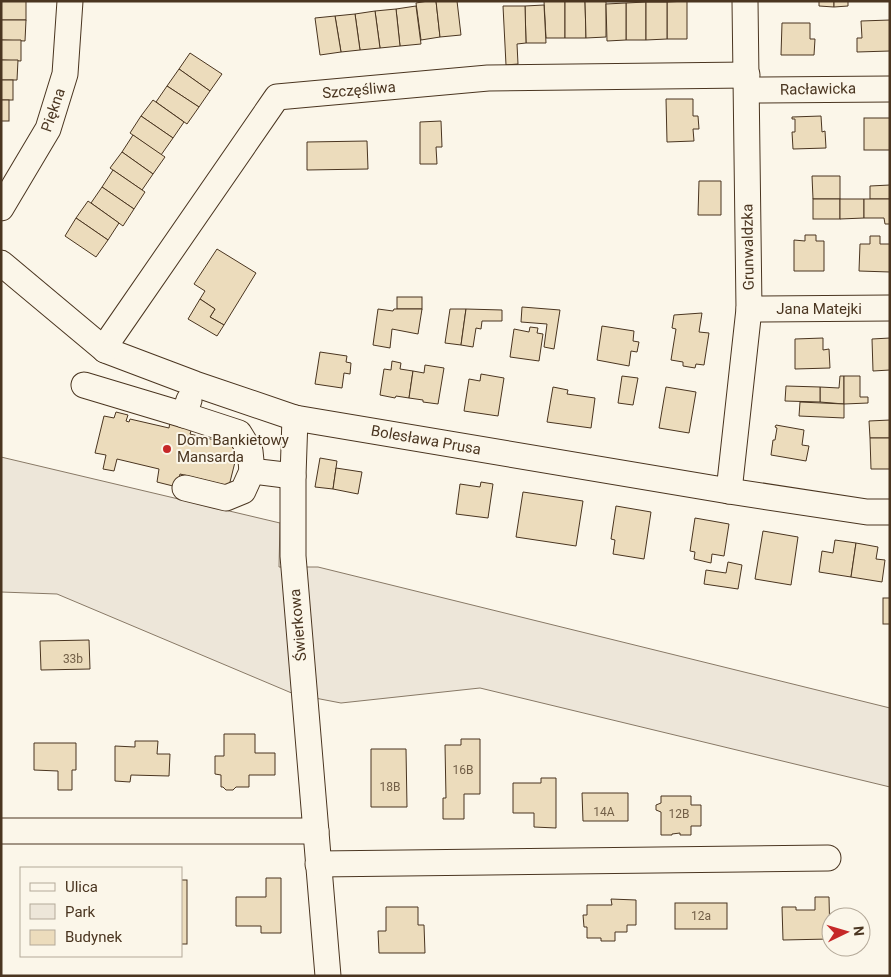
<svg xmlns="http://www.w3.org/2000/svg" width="891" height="977" viewBox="0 0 891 977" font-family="Roboto,sans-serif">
<rect width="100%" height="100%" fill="#fbf6e9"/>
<!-- green -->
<path fill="#ede6d9" stroke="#887966" d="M1,457L280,523L279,567H318L890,708V787L480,688L341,703L294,694L57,594L1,592Z"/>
<!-- building -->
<g fill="#ecdcbc" stroke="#4a3520">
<rect x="1" y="1" width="25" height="19"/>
<path d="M428,1H436L440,37L421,40L416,3Z"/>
<path d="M436,1H457L461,35L440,37Z"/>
<path d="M544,1H565V38H546Z"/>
<path d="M565,1H585L586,38H565Z"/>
<path d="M585,1H606V37L586,38Z"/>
<path d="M687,1V39H667V2Z"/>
<path d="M819,1H834V7L819,6Z"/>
<path d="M834,1H848V6L834,7Z"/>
<path d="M646,2V40H626V3Z"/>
<path d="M646,2H667V39L646,40Z"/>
<path d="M626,3V40L607,41L606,4Z"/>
<path d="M544,5L546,43H526L525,6Z"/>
<path d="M416,6L421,44L400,46L396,9Z"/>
<path d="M503,6H525L526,43L517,44L518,64L506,65Z"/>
<path d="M396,9L400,46L380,48L375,11Z"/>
<path d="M375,11L380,48L360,50L355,14Z"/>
<path d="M355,14L360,50L341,52L335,16Z"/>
<path d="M335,16L341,52L320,55L315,18Z"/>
<path d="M1,20H26L25,41L1,40Z"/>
<path d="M890,20V51L857,52V38H862L861,21Z"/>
<path d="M782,23H810V39H815L814,55H781Z"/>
<path d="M1,40H21V61L1,60Z"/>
<path d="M190,53L222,74L210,91L179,69Z"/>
<path d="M1,60H18L17,80H1Z"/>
<path d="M179,69L210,91L199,107L167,86Z"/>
<rect x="1" y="80" width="12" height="20"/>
<path d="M167,86L199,107L187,124L156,102Z"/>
<path d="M666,99H693V116H698L699,129H693L694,141L667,142Z"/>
<rect x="1" y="100" width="8" height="21"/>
<path d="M153,100L184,122L173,138L141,116Z"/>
<path d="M141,116L173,138L161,155L130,133Z"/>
<path d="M821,116L822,132L825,131L826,148L793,149L792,132H795V119H792V117Z"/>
<rect x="864" y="118" width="26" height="32"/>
<path d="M441,121L442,147H436L437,164H420V122Z"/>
<path d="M133,135L165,157L153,174L122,152Z"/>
<path d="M367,141L368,169L307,170V142Z"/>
<path d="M122,152L153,174L142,190L110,168Z"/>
<path d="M113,170L145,192L134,209L102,187Z"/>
<path d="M812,176H840V199H813Z"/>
<path d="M699,181H721V215H698Z"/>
<path d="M890,185V199H870V186Z"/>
<path d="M102,187L134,209L123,226L91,203Z"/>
<rect x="813" y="199" width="27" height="20"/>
<path d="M840,199H864V218L840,219Z"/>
<path d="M864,199H890V224H885L884,218H864Z"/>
<path d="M88,201L119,223L108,240L76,218Z"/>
<path d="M76,218L108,240L96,257L65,236Z"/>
<path d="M805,235H816V241H824V271H794V240L805,241Z"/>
<path d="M870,236H880V244H890V272L859,271L860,244H870Z"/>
<path d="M217,249L256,273L224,325L210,317L215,309L200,299L205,291L194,284Z"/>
<rect x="397" y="297" width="25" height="12"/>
<path d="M200,299L215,309L210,317L224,325L217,336L188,319Z"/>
<path d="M522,307L560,310L554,349L544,347L547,324L521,322Z"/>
<path d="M378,309L393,311L394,309H422L418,334L392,329L390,348L373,345Z"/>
<path d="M450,309H466L461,345L445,343Z"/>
<path d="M466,309L502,310V321H482L481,329L476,328L473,347L461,345Z"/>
<path d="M702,313L699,332L709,333L704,365L696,364L695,368L683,366V362L671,360L676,329L672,328L674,315Z"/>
<path d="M602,326L634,331L633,341L639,342L637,352L631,351L629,366L597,360Z"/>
<path d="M530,327L538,328L537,333L543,334L539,361L510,357L514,329L529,332Z"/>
<path d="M823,338V350L829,349L830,368L795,369V339Z"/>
<path d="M890,338V370L873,371L872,339Z"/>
<path d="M320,352L347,356L346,362L351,363L350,374L344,373L342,388L315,384Z"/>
<path d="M392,361L401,363L400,369L413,371L409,398L396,396L395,398L380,395L384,369L391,370Z"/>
<path d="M425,365L444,368L438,404L423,402V400L409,398L413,371L424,373Z"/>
<path d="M481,374L504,378L498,416L464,411L469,379L480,381Z"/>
<path d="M622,376L638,378L633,405L618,403Z"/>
<path d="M840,376H844V404L820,402V387L839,388Z"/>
<path d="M844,376H860V397H868V403L844,404Z"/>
<path d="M786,386L820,387V402L785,401Z"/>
<path d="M553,387L568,390L567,394L595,398L591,428L547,422Z"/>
<path d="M666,387L696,392L689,433L659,428Z"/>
<path d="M800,402L844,404V418L799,416Z"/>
<path d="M116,412L128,415L126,421L129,422L130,419L169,428L170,422L192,428L190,434L239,446L229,486L180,474L177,487L157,482L159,469L117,459L114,471L103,469L106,455L95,453L104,416L114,418Z"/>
<path d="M890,420V438H870L869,421Z"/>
<path d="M776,425L804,430L802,445L809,446L806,461L771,455L773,440H775L777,428L775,427Z"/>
<path d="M870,438H890V469H871Z"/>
<path d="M320,458L337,461L333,489L315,487Z"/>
<path d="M336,468L362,472L358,494L333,489Z"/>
<path d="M481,482L493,484L488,518L456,514L460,484L480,487Z"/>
<path d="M523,492L583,501L576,546L516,537Z"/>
<path d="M616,506L651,512L644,559L613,554L615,540L611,539Z"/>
<path d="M695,518L729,524L724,556L712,554L711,563L694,559L695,552L690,551Z"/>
<path d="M763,531L798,537L791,585L755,579Z"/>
<path d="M835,540L856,543L851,577L819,572L822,551L833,553Z"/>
<path d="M856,543L878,547L876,559L885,560L882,582L851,577Z"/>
<path d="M728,562L742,565L738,589L704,584L706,570L726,573Z"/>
<rect x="883" y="598" width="7" height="26"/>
<path d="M89,640L90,669L41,670L40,641Z"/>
<path d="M224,734H255V753H275V775H249V787H236L233,790H226L223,787H221V775L215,774V756H224Z"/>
<path d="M461,739H480V794H464V819H443V798H446L445,745H461Z"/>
<path d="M135,741H158L157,754H170L169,776L131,775L130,782L115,781V746L135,747Z"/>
<path d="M34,743H76V770H72V790H58V771L34,770Z"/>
<path d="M371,749H406L407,807H371Z"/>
<path d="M541,778H556V828L534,827V813H513V783H541Z"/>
<path d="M582,793H628V821H583Z"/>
<path d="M661,796H691V805H701V826H691V835H680V833L672,834V835H661V812L656,810V805L661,803Z"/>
<path d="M266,878H281V933H261V926H236V897H266Z"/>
<rect x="181" y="880" width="6" height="64"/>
<path d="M815,897H829L830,939L783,940L782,907H796V910H815Z"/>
<path d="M611,899L636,900V925H627V932H615V941H601V938H587V927H584L583,915H587V905H612Z"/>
<rect x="675" y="903" width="52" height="26"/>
<path d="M386,907H418V925H424L425,953H379L378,931H386Z"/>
</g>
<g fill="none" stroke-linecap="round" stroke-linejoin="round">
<defs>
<g id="minor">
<path d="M747,90L890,89"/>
<path d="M1,208L48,129L65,74L70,1"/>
<path d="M1,263L105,350L195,384L295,418L729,491L867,512H890"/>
<path d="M749,309L890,308"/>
<path d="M105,350L112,336L277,97L488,78L747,75"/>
<path d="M84,385L184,415L189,400"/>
<path d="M184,415L239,433L250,451L252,471L293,476"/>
<path d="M295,418L293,476V556L328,976"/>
<path d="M185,488L226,498L243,491L252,471"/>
<path d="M729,491L749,309L745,1"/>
<path d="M1,831H316"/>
<path d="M318,864L828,858"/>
</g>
</defs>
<!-- minor casing -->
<use href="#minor" stroke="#4a3520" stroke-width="27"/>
<!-- minor -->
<use href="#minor" stroke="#fbf6e9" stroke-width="25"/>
</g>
<!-- markers -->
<circle fill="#c62828" stroke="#fbf6e9" stroke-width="2" cx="167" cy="449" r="5"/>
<g text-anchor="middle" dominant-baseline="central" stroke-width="4" stroke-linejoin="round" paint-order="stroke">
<!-- number labels -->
<g font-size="12" fill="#725f47">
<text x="73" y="659">33b</text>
<text x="463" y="770">16B</text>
<text x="390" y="787">18B</text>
<text x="604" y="812">14A</text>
<text x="679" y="814">12B</text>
<text x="701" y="916">12a</text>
</g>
<!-- street labels -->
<g font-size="15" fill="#4a3520" stroke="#fbf6e9">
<text transform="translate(818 89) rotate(-1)">Racławicka</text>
<text transform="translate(359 90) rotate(-5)">Szczęśliwa</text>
<text transform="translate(53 110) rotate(-71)">Piękna</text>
<text transform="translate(748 247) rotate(-91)">Grunwaldzka</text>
<text x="819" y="309">Jana Matejki</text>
<text transform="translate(426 440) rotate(10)">Bolesława Prusa</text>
<text transform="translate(298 625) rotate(-95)">Świerkowa</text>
</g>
<!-- poi labels -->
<g font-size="15" fill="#4a3520" stroke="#fbf6e9" text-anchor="start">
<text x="177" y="440">Dom Bankietowy<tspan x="177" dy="17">Mansarda</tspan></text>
</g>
</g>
<!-- border -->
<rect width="891" height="977" fill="none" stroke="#4a3520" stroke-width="5"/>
<!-- legend -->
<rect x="20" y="867" width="162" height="90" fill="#fbf6e9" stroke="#b4a999"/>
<rect x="30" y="883" width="25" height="8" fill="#fbf6e9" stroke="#b4a999"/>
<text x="65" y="892" font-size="15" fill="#4a3520">Ulica</text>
<rect x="30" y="904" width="25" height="15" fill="#ede6d9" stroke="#b4a999"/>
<text x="65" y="917" font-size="15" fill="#4a3520">Park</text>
<rect x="30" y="930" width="25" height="15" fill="#ecdcbc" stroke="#b4a999"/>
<text x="65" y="942" font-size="15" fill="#4a3520">Budynek</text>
<!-- north arrow -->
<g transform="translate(846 932) rotate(85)"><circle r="24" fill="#fbf6e9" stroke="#b4a999"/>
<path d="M0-4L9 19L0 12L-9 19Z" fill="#c62828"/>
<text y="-8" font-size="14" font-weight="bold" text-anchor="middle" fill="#4a3520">N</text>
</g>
</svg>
